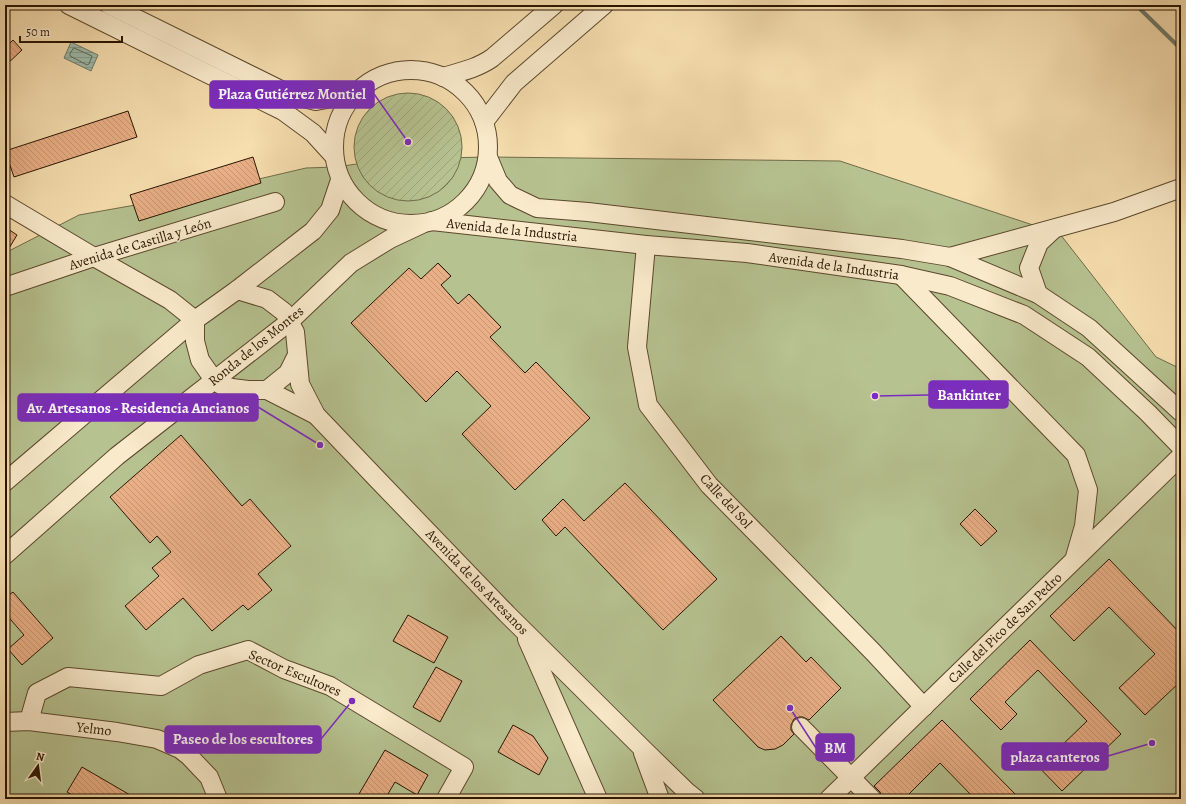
<svg xmlns="http://www.w3.org/2000/svg" width="1186" height="804" viewBox="0 0 1186 804" font-family="Alegreya,serif">
<defs>
<pattern id="garden-furrows" width="10" height="10" patternUnits="userSpaceOnUse"><rect width="10" height="10" fill="#b6c290"/><path d="M-1 1l2-2M0 10L10 0M9 11l2-2" fill="none" stroke="#9ca67a"/></pattern>
<pattern id="water-rules" width="6" height="5" patternUnits="userSpaceOnUse"><rect width="6" height="5" fill="#9dbcad"/><path d="M0 2.5h6" fill="none" stroke="#87a193"/></pattern>
<pattern id="building-back-hatch" width="6" height="6" patternUnits="userSpaceOnUse"><rect width="6" height="6" fill="#e9af86"/><path d="M-1 5l2 2M0 0l6 6M5-1l2 2" fill="none" stroke="#c89672"/></pattern>
</defs>
<rect width="100%" height="100%" fill="#f6deaf"/>
<filter id="stains"><feTurbulence type="fractalNoise" baseFrequency=".005" numOctaves="4"/><feColorMatrix values="0 0 0 0 .2 0 0 0 0 .09 0 0 0 0 .02 0 0 0 .5 -.17"/></filter>
<radialGradient id="worn" r=".72"><stop offset=".6" stop-color="#630" stop-opacity="0"/><stop offset="1" stop-color="#630" stop-opacity=".3"/></radialGradient>
<!-- green -->
<path fill="#b6c290" stroke="#706c48" d="M488,157L840,161L1060,234L1156,357L1181,369V799H5V253L79,215L186,196L306,168L336,167L391,159Z"/>
<!-- garden -->
<circle fill="url(#garden-furrows)" stroke="#706c48" cx="408" cy="147" r="54"/>
<!-- water -->
<path fill="url(#water-rules)" stroke="#6f7968" d="M71,42L98,55L91,71L64,58Z"/>
<g fill="none" stroke-linecap="round" stroke-linejoin="round">
<!-- shore -->
<path stroke="#636856" stroke-width="1" d="M74,48L92,56L89,64L87,65L70,56V54Z"/>
<!-- stream -->
<path stroke="#6f7968" stroke-width="4" d="M1136,5L1181,49"/>
</g>
<!-- building -->
<g fill="url(#building-back-hatch)" stroke="#291500">
<path d="M13,40L22,50L5,66V48Z"/>
<path d="M128,111L137,137L14,177L5,151Z"/>
<path d="M253,157L261,183L139,221L130,195Z"/>
<path d="M5,227L17,235L5,255Z"/>
<path d="M438,263L451,276L441,285L458,304L469,294L501,327L490,337L525,373L536,362L590,418L515,490L462,434L491,406L457,371L426,402L351,323L409,268L421,279Z"/>
<path d="M181,435L242,506L250,499L291,546L258,574L272,590L248,610L243,605L212,631L183,598L146,630L125,606L159,576L152,568L171,552L157,536L150,543L110,497Z"/>
<path d="M625,483L717,579L663,630L565,527L556,536L542,520L563,499L584,521Z"/>
<path d="M975,509L997,531L981,546L960,524Z"/>
<path d="M1109,559L1181,634V681L1145,715L1119,688L1155,654L1109,607L1074,641L1050,616Z"/>
<path d="M13,592L53,638L22,665L8,649L24,635L5,613V598Z"/>
<path d="M408,615L448,637L434,663L393,641Z"/>
<path d="M781,636L806,662L811,657L841,688L809,720L803,717H799L794,719L791,725V730L794,734L783,745L775,749L765,750L758,747L713,700Z"/>
<path d="M1030,640L1121,734L1062,791L1031,759L1047,743L1055,752L1087,721L1038,670L1005,702L1017,714L1001,730L970,699Z"/>
<path d="M436,667L462,681L440,722L413,707Z"/>
<path d="M942,720L1020,799H975L940,763L904,799H883L880,792L874,786Z"/>
<path d="M513,725L533,736L548,758L539,775L498,752Z"/>
<path d="M385,750L428,775L417,795L395,782L385,799H356Z"/>
<path d="M82,767L137,799H79L67,792Z"/>
</g>
<g fill="none" stroke-linecap="round" stroke-linejoin="round">
<defs>
<g id="minor">
<path d="M69,5L283,111L313,133L333,155"/>
<path d="M109,5L291,95L316,101L354,94"/>
<circle cx="411" cy="147" r="77"/>
<path d="M443,77C460,72 478,68 492,58L554,5"/>
<path d="M484,122L514,83L604,5"/>
<path d="M488,157L498,181L510,195L537,208L588,212L902,249L950,257L1038,294L1089,328L1181,412"/>
<path d="M5,204L94,257L170,300L195,320"/>
<path d="M432,221L646,245L747,253L901,275L950,286L1024,315L1088,357L1148,413L1181,447"/>
<path d="M646,245L637,347L648,405L709,485L873,652L924,707"/>
<path d="M950,257L1114,212L1181,188"/>
<path d="M901,275L1076,455L1088,490L1084,526L1075,557"/>
<path d="M5,287L94,257L275,202"/>
<path d="M237,290L267,299L284,312L295,332L300,384L316,415L377,479L507,614L640,746L686,791L696,799"/>
<path d="M1038,294L1029,268L1039,243L1054,229"/>
<path d="M195,320V341L200,360L214,380L221,385L232,388L248,390H267L288,373L297,355"/>
<path d="M267,390L316,415"/>
<path d="M5,482L195,320L237,290L313,231L330,210L340,180"/>
<path d="M5,555L117,456L289,322L351,263L390,239L422,224"/>
<path d="M527,639L598,799"/>
<path d="M29,721L37,693L68,677L161,686L199,665L248,650L284,669L330,686L464,767L446,799"/>
<path d="M5,722L29,721L117,732L157,739L180,749L189,756L209,777L218,799"/>
<path d="M801,727L872,799"/>
<path d="M643,753L660,799"/>
<path d="M829,799L1181,456"/>
</g>
</defs>
<!-- minor casing -->
<use href="#minor" stroke="#5c472c" stroke-width="20"/>
<!-- minor -->
<use href="#minor" stroke="#f9eacb" stroke-width="18"/>
</g>
<g text-anchor="middle" dominant-baseline="central" stroke-width="3" stroke-linejoin="round" paint-order="stroke">
<!-- street labels -->
<g font-size="14" fill="#291500" stroke="#f9eacb">
<text transform="translate(512 230) rotate(6)">Avenida de la Industria</text>
<text transform="translate(140 244) rotate(-17)">Avenida de Castilla y León</text>
<text transform="translate(834 266) rotate(8)">Avenida de la Industria</text>
<text transform="translate(256 346) rotate(-39)">Ronda de los Montes</text>
<text transform="translate(726 501) rotate(47)">Calle del Sol</text>
<text transform="translate(477 582) rotate(46)">Avenida de los Artesanos</text>
<text transform="translate(1005 628) rotate(-44)">Calle del Pico de San Pedro</text>
<text transform="translate(295 673) rotate(23)">Sector Escultores</text>
<text transform="translate(94 729) rotate(7)">Yelmo</text>
</g>
</g>
<!-- callouts -->
<path fill="none" stroke="#7b2cbf" stroke-width="1.5" d="M408 142L374 94M875 396L929 395M320 445L258 407M352 701L321 739M790 708L816 748M1152 743L1108 756"/>
<g fill="#7b2cbf" stroke="#f9eacb" stroke-width="1.5">
<circle cx="408" cy="142" r="4"/>
<circle cx="875" cy="396" r="4"/>
<circle cx="320" cy="445" r="4"/>
<circle cx="352" cy="701" r="4"/>
<circle cx="790" cy="708" r="4"/>
<circle cx="1152" cy="743" r="4"/>
</g>
<g fill="#7b2cbf" stroke="#7b2cbf" stroke-width="1.5">
<rect x="210" y="81" width="164" height="27" rx="4"/>
<rect x="929" y="381" width="79" height="27" rx="4"/>
<rect x="18" y="394" width="240" height="27" rx="4"/>
<rect x="165" y="726" width="156" height="27" rx="4"/>
<rect x="816" y="734" width="38" height="27" rx="4"/>
<rect x="1002" y="743" width="106" height="27" rx="4"/>
</g>
<g font-size="15" text-anchor="middle" font-weight="bold" fill="#fff">
<text x="292" y="99">Plaza Gutiérrez Montiel</text>
<text x="969" y="400">Bankinter</text>
<text x="138" y="413">Av. Artesanos - Residencia Ancianos</text>
<text x="243" y="744">Paseo de los escultores</text>
<text x="835" y="753">BM</text>
<text x="1055" y="762">plaza canteros</text>
</g>
<!-- margin -->
<rect width="1186" height="804" fill="none" stroke="#f6deaf" stroke-width="20"/>
<rect x="6" y="6" width="1174" height="792" fill="none" stroke="#291500" stroke-width="2"/>
<rect x="10" y="10" width="1166" height="784" fill="none" stroke="#291500"/>
<!-- north arrow -->
<g transform="translate(38 766) rotate(14)" stroke="#f9eacb" stroke-width="3" paint-order="stroke">
<path d="M0-3L7 15L0 10L-7 15Z" fill="#291500"/>
<text y="-6" font-size="11" font-weight="bold" text-anchor="middle" fill="#291500">N</text>
</g>
<!-- scale -->
<path d="M20 36v6h102v-6" fill="none" stroke="#291500" stroke-width="2"/>
<text x="26" y="36" font-size="12" fill="#291500" stroke="#f9eacb" stroke-width="3" paint-order="stroke">50 m</text>
<rect width="100%" height="100%" filter="url(#stains)"/>
<rect width="100%" height="100%" fill="url(#worn)"/>
</svg>
